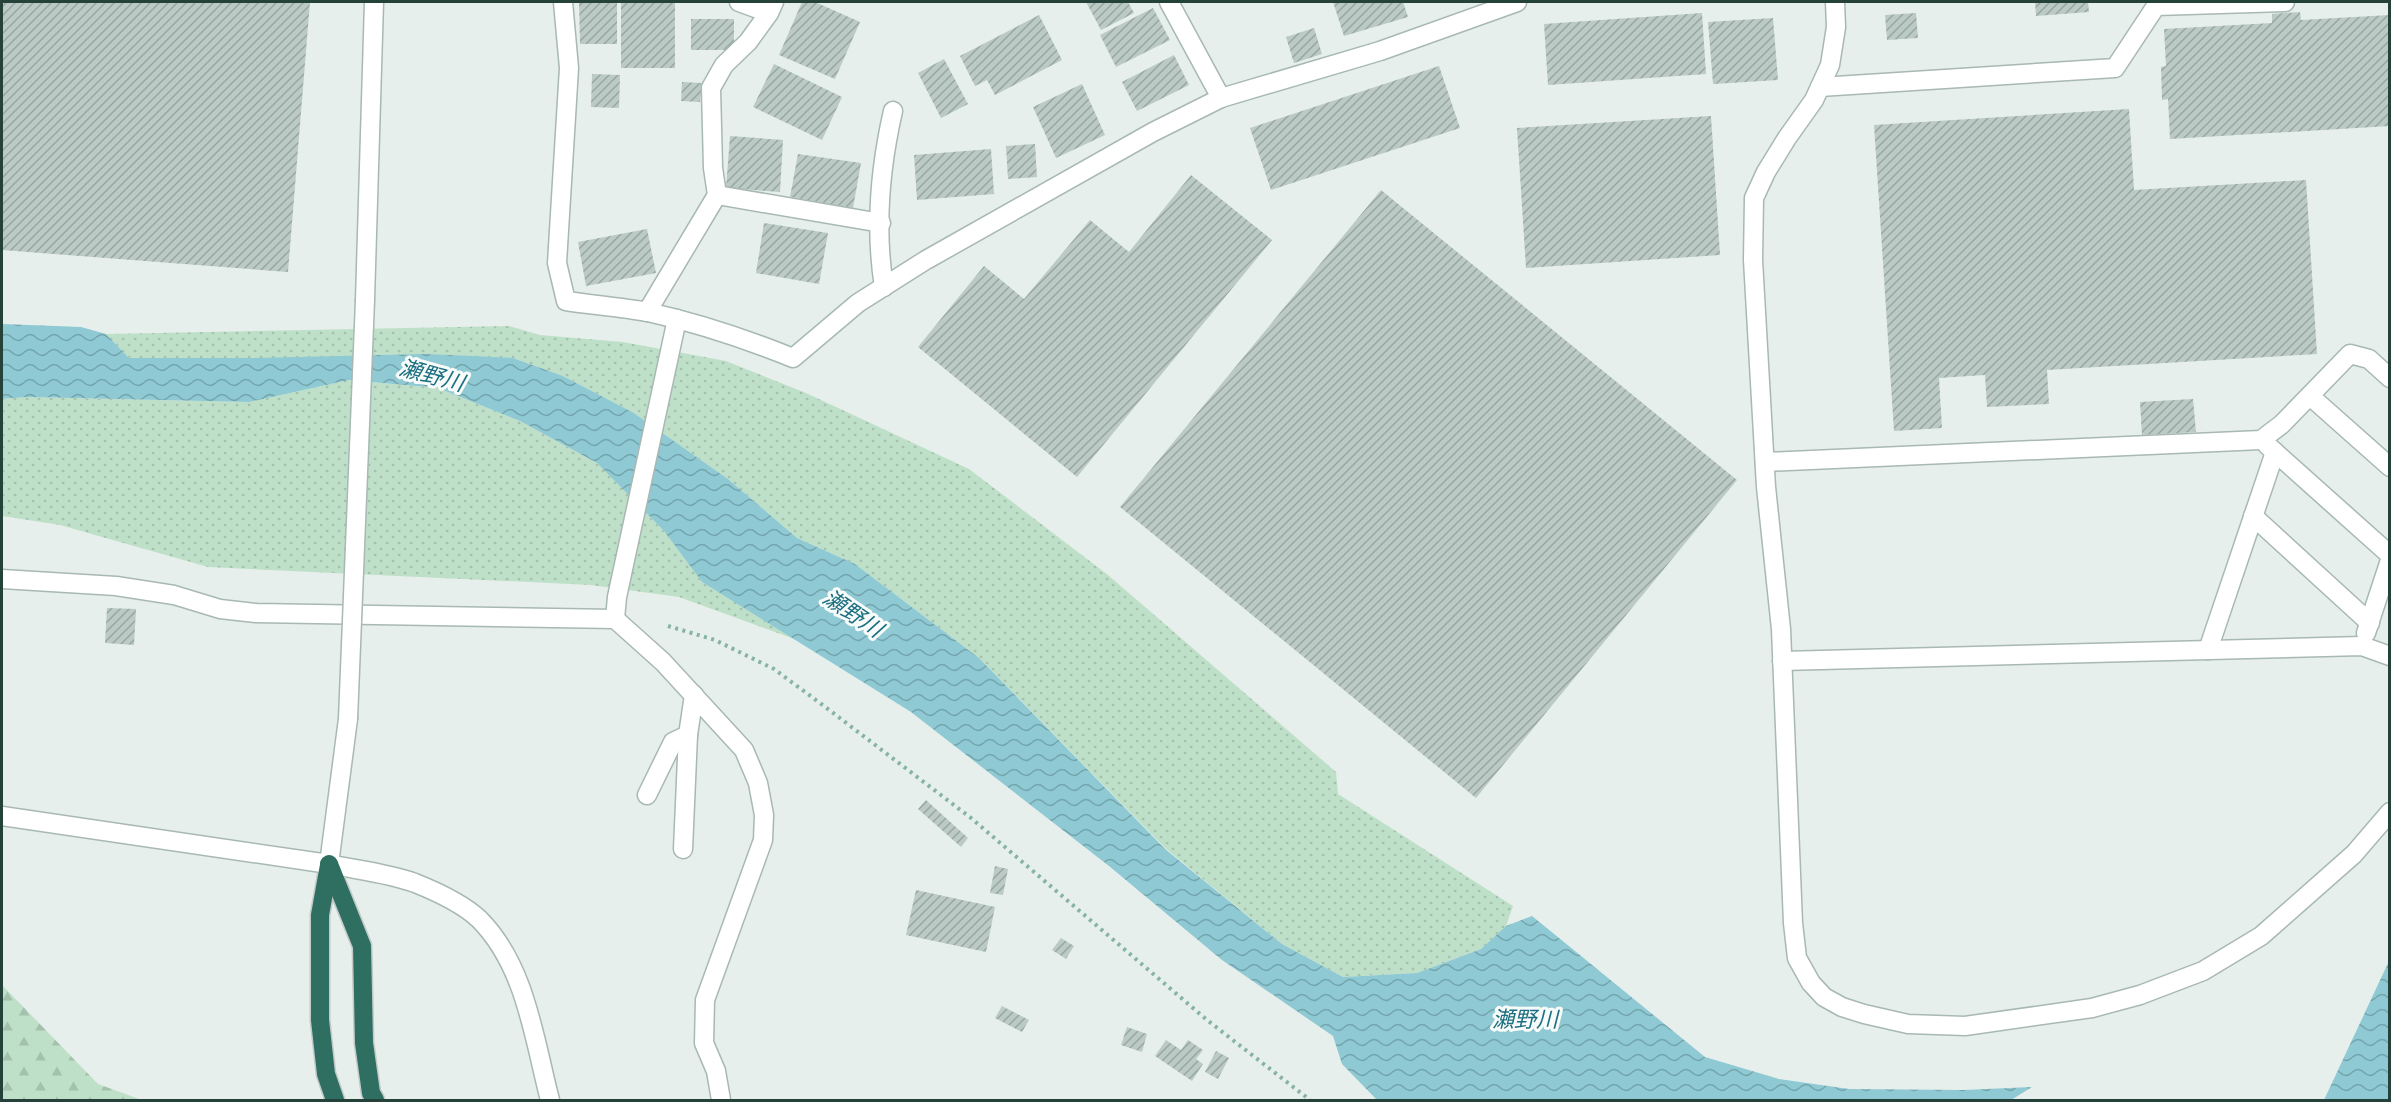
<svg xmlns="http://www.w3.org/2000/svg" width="2391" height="1102" viewBox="0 0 2391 1102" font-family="'Public Sans','Noto Sans JP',sans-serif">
<defs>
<pattern id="grass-dots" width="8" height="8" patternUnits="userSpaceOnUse" patternTransform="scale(1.5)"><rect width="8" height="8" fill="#bfe0c8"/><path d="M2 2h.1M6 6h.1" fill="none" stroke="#a4c1ad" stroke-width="1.8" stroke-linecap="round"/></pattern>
<pattern id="forest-firs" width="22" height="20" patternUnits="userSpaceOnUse" patternTransform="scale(1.5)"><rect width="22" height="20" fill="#bfe0c8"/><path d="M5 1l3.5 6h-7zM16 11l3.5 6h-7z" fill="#a4c1ad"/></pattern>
<pattern id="water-waves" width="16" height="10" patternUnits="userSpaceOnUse" patternTransform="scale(1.5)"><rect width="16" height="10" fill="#8ec9d4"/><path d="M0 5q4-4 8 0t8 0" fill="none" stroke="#74a5ad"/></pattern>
<pattern id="building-hatch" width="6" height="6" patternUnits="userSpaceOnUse" patternTransform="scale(1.5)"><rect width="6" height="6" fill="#bbcac4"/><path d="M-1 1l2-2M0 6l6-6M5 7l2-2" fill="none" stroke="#98a6a0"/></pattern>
</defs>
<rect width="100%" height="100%" fill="#e6efeb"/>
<!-- grass -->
<g fill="url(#grass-dots)">
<path d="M509,326L540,335L623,342L726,361L806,393L969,469L1108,575L1336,772L1338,794L1513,906L1506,926L1481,949L1417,973L1343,977L1282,944L1165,848L979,658L855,564L797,538L728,479L634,413L563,376L513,358H129L106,334Z"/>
<path d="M349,380L438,388L520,421L597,463L664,531L702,582L797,640L679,597L591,585L208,567L60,525L2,516V399L27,397L249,402Z"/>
</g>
<!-- forest -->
<path fill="url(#forest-firs)" d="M2,985L98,1084L142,1100H2Z"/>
<!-- water -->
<g fill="url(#water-waves)">
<path d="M2,324L81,327L106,334L129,358H253L426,354L513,358L563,376L634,413L728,479L797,538L855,564L979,658L1165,849L1282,944L1343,977L1417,973L1481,949L1506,926L1532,916L1705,1057L1779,1079L1849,1089L1964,1090L2032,1087L2011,1100H1377L1342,1064L1333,1036L1222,960L1109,866L911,712L702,582L664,531L597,463L520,421L438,388L349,380L249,402L27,397L2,399Z"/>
<path d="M2389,961V1100H2324Z"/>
</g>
<!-- building -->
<g fill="url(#building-hatch)">
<path d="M2,2H310L288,272L2,250Z"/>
<path d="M579,2H617V44H580Z"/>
<path d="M802,2H815L860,22L835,79L779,55Z"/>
<path d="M1086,2H1128L1134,13L1101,30Z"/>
<path d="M1333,2H1403L1408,17L1344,36Z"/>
<path d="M2035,2H2088L2089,12L2036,16Z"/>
<rect x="621" y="3" width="54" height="65"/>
<path d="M1153,8L1170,40L1116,67L1100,35Z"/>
<path d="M2300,12L2301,20L2390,15V126L2170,139L2168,99L2162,100L2161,67L2166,66L2164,29L2272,23V14Z"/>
<path d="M1702,13L1706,74L1548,85L1544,24Z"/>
<path d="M1916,13L1918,38L1887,40L1885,15Z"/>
<path d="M1039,15L1062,60L995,95L987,80L975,86L960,56Z"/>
<path d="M1773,18L1778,80L1713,84L1708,22Z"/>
<rect x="691" y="19" width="43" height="31"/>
<path d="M1314,28L1322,54L1294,63L1286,37Z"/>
<path d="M1174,55L1189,85L1137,111L1122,82Z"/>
<path d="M944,59L968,104L941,118L918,73Z"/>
<path d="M774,64L842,97L822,140L753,107Z"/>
<path d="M1439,66L1460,128L1271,190L1250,128Z"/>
<path d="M592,74L620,75L619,108L591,107Z"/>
<path d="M682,82L702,83L700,102L681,101Z"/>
<path d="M1082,84L1105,135L1056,158L1033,107Z"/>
<path d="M2129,109L2134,190L2306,180L2317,354L2047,370L2049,404L1987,407L1985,375L1939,378L1942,428L1894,431L1874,125Z"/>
<path d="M1711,116L1720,255L1526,268L1517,128Z"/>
<path d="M730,136L783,140L780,192L726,188Z"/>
<path d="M1035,144L1037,177L1008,179L1006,146Z"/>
<path d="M991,149L994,194L917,200L914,155Z"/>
<path d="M798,154L861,163L853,208L790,197Z"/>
<path d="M1191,175L1272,240L1077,477L918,347L984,266L1024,299L1090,220L1129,252Z"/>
<path d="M1381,190L1737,480L1476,798L1120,507Z"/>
<path d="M764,223L828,233L819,284L756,273Z"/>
<path d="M647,229L656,273L586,286L578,242Z"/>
<path d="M2193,399L2196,432L2142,435L2140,402Z"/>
<path d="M107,608L136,609L134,645L105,643Z"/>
<path d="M926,800L968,838L961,847L918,809Z"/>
<path d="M995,866L1008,869L1003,895L990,893Z"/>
<path d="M916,890L995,907L986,952L906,935Z"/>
<path d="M1061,938L1074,946L1066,959L1052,950Z"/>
<path d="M1002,1006L1029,1020L1022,1032L995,1018Z"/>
<path d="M1127,1027L1147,1034L1142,1052L1121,1045Z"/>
<path d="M1166,1040L1181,1050L1188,1040L1203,1050L1196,1059L1203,1064L1192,1081L1155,1056Z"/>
<path d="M1216,1051L1229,1058L1218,1079L1205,1072Z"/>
</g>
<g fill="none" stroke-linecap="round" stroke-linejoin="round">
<defs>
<g id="service">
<path d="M739,2L769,13"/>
<path d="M1169,2L1221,98"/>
<path d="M1835,2L1836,27L1830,65L1814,100L1787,138L1766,172L1754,198L1753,260L1766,487L1781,629L1793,923L1797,958L1811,983L1824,997L1842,1007L1864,1014L1908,1024L1965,1026L2092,1008L2140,995L2203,971L2261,936L2354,854L2390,812"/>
<path d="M1820,87L2115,68L2156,6L2285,2"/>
<path d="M717,195L881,223"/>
<path d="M884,287C875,230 880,168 893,111"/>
<path d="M647,312L717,195L713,168L711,88L724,65L748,42L769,13L774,2"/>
<path d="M2310,396L2390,467"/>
<path d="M2267,445L2390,555"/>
<path d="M1765,462L2261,440L2282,424L2350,354L2369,359L2390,378"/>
<path d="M2253,516L2370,623"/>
<path d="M2366,633L2390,560"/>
<path d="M2208,650L2275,452"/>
<path d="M1782,661L2362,646L2390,656"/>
<path d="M647,795L673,742L688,735"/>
<path d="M683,849L688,735L694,695"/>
</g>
<g id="minor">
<path d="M563,2L569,68L557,263L566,301C593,305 621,307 648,312C698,323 746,339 793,358L858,303L926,260L1153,132L1221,98L1380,51L1517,2"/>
<path d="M2,579L116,586L174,595L220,609L256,613L615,619L663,662L744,750L758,783L764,815L763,840L705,1000L704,1043L716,1071L721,1100"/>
<path d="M615,619L617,597L677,319"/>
<path d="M329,864C357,870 388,873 415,883C435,891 463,904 479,919C526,966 534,1039 550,1100"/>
</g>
<g id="tertiary">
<path d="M365,300L374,2"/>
<path d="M2,816L329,864L348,719"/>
</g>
<g id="motorway">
<path d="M329,864L362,946L364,1043L371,1093L375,1100"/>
<path d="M329,865L320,915V1020L326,1074L335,1100"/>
</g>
</defs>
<!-- service casing -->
<use href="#service" stroke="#a8b8b2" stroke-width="21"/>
<!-- minor casing -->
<use href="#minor" stroke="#a8b8b2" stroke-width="21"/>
<!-- tertiary casing -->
<use href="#tertiary" stroke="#a8b8b2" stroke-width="21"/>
<!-- motorway casing -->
<use href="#motorway" stroke="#c2cac8" stroke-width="21"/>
<!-- path -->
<path stroke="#86b3a5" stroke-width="4" stroke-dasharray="3 4.5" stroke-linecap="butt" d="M668,626L715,640L774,669L824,706L971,818L1207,1020L1310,1100"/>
<!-- service -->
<use href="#service" stroke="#fff" stroke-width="18"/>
<!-- minor -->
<use href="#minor" stroke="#fff" stroke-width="18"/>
<!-- tertiary -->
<use href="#tertiary" stroke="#fff" stroke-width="18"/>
<!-- motorway -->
<use href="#motorway" stroke="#2f6f62" stroke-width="18"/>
<defs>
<path id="tertiary-bridge" d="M348,719L365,300"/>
</defs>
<!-- tertiary-bridge casing -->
<use href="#tertiary-bridge" stroke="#a8b8b2" stroke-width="21" stroke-linecap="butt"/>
<!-- tertiary-bridge -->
<use href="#tertiary-bridge" stroke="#fff" stroke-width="18"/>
</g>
<g text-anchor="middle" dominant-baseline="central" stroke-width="6" stroke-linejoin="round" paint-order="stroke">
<!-- water labels -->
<g font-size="22" font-style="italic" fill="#1c6f80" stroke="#f7fbf9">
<text transform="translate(432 375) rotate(15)">瀬野川</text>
<text transform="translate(853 613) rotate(34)">瀬野川</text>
<text x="1525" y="1019">瀬野川</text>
</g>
</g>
<!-- border -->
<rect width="2391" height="1102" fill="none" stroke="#24423a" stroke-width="6"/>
</svg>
